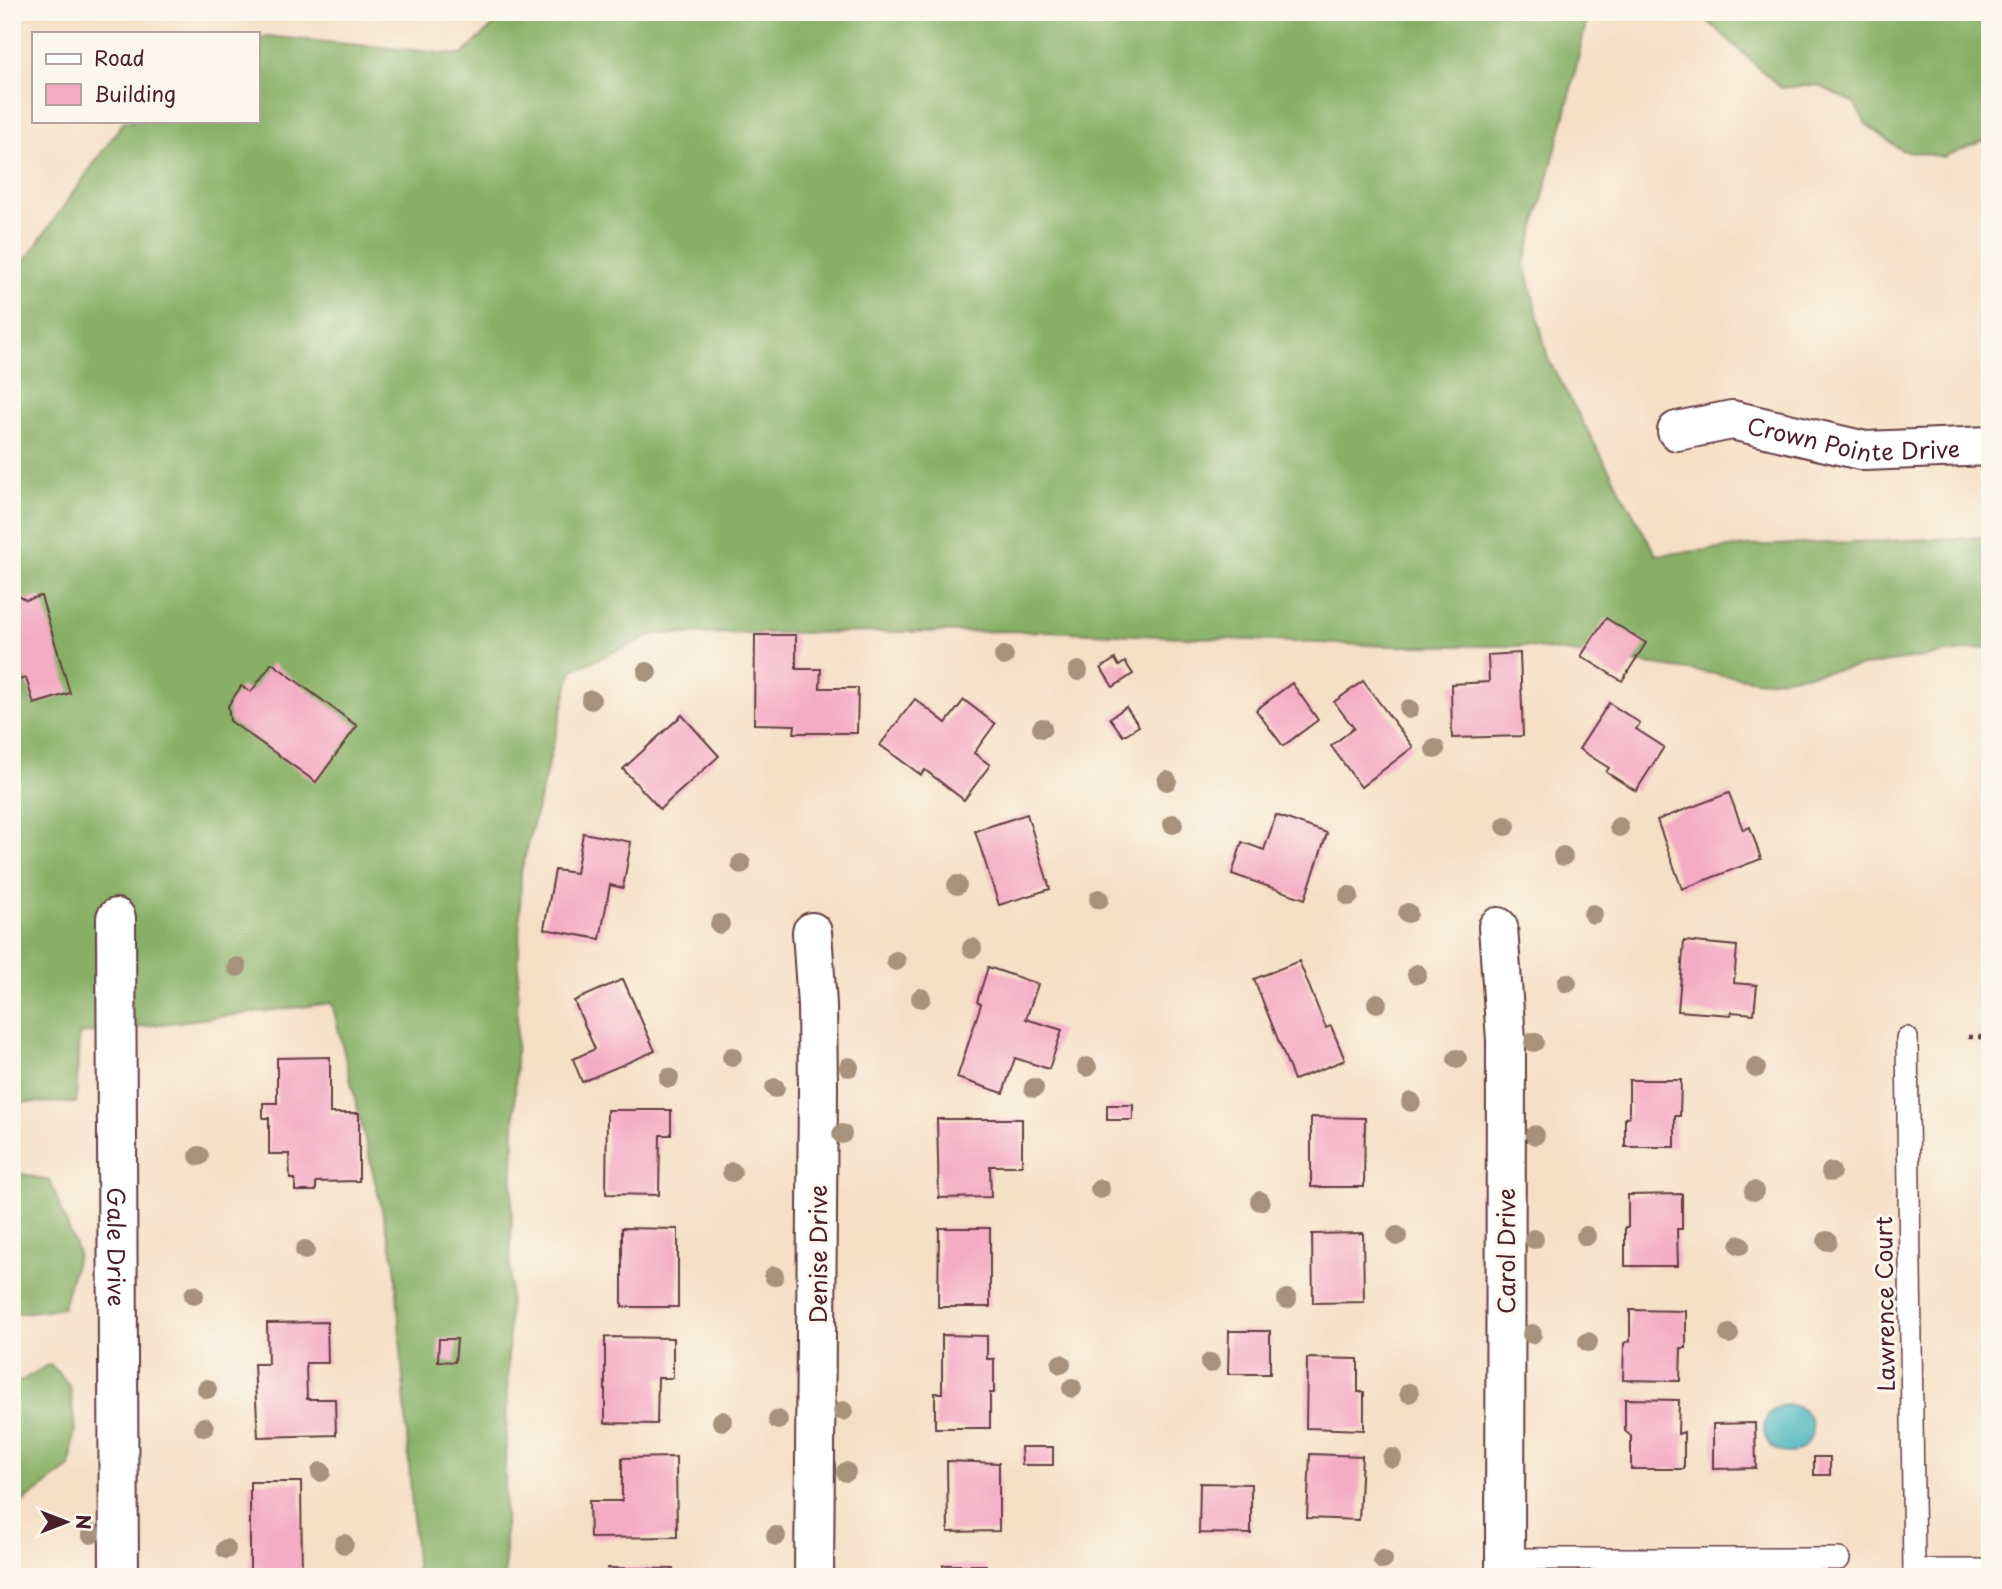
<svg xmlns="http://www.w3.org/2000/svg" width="2002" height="1589" viewBox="0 0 2002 1589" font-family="'Playpen Sans',sans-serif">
<rect width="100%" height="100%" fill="#fbf7ec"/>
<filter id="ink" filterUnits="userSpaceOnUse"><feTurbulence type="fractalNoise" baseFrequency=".0143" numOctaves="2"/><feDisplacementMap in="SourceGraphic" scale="14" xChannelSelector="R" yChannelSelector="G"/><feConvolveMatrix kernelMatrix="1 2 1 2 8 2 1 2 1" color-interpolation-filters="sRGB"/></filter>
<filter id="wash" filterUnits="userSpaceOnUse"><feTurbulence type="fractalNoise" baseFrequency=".00686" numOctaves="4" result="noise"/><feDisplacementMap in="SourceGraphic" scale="28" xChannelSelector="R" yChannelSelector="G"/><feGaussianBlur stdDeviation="1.57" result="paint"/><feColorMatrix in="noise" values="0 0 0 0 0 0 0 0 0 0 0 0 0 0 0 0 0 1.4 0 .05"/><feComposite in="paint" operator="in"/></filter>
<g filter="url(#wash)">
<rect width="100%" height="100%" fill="#f5dfc5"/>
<!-- forest -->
<g fill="#87b066" stroke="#686848" stroke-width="2">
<path d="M507,12H1603L1587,19L1566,111L1525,263L1548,359L1656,555L1748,546L1990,537V647L1764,681L1524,646H1390L1047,631L655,634L572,670L521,872L505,1469V1577H417L395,1264L332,1003L79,1034L76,1103L12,1102V279L124,121H257V40L266,36L462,55Z"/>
<path d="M1692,12H1990V138L1944,157L1901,150L1866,124L1854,103L1818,85L1781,88L1710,23Z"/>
<path d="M12,1171L50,1181L78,1253L63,1308L12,1314Z"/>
<path d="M50,1364L70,1386L75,1428L70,1467L20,1504L12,1500V1386Z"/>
</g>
<!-- water -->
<circle fill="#44b3bd" stroke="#476974" stroke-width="2" cx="1788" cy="1429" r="24"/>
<g id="blocks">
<!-- building -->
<g fill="#f4acc4">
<path d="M12,592L26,600L41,596L70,693L34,704L26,678L12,682Z"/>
<path d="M1606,618L1646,643L1622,681L1581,656Z"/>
<path d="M755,635H796V669H821L820,688H858L857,733H794L795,725L754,724Z"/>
<path d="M1520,653L1523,736L1452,738L1451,684L1489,682L1488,655Z"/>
<path d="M1115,659L1119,666L1125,662L1133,674L1113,687L1101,668Z"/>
<path d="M272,663L357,726L316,782L230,721L228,706L241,686L251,692Z"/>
<path d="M1363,681L1413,747L1361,787L1331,746L1354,728L1334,702Z"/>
<path d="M1292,683L1318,720L1283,746L1256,710Z"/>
<path d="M915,699L946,723L964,700L995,724L974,753L990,765L964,800L925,770L921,775L880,745Z"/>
<path d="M1609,703L1640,723L1636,729L1664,747L1636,791L1606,772L1609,768L1579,749Z"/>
<path d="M1126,707L1139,726L1123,736L1110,718Z"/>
<path d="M682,715L719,756L660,809L623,769Z"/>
<path d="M1729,793L1743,830L1750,827L1761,859L1682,889L1657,820Z"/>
<path d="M1027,814L1050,889L999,905L975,831Z"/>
<path d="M1276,815L1327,833L1305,899L1232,874L1242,842L1264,850Z"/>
<path d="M583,833L631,842L623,888L610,885L600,939L544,929L555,870L576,873Z"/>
<path d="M1684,941L1737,946L1734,983L1757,985L1754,1014L1732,1012L1731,1015L1678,1011Z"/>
<path d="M1299,961L1326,1028L1331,1026L1345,1060L1294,1080L1254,979Z"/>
<path d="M988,967L1038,984L1026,1019L1062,1030L1049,1069L1015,1058L1003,1093L957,1078L981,1004L977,1002Z"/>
<path d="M623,979L655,1051L582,1082L573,1059L595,1049L574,1001Z"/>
<path d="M330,1057V1113H359V1181L316,1182V1191H295V1179H290L289,1154H269V1118H263V1103H277V1058Z"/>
<path d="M1629,1080H1681L1680,1116H1675V1147H1625V1118L1629,1116Z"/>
<rect x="1107" y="1105" width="26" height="15"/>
<path d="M607,1110H671V1135H660L659,1195L606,1194Z"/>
<path d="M1311,1117L1365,1118L1364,1187H1311Z"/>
<path d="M937,1119H1022V1166H990L991,1197L939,1198Z"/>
<path d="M1682,1194V1229H1677L1678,1266H1625V1227H1628V1195Z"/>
<path d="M622,1228L678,1229V1307H622Z"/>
<path d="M939,1228H990V1307H938Z"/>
<path d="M1363,1233L1364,1302L1313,1303L1312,1234Z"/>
<path d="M1630,1310L1686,1311V1348H1681L1680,1381L1623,1380L1624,1343L1630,1341Z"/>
<path d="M327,1322L328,1363H306L307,1399H335L336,1435L258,1437L254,1364H268L267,1323Z"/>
<path d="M1229,1331H1270V1374H1228Z"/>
<path d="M942,1335L987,1336V1359H994V1393H990V1428H935V1393H942Z"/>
<path d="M605,1337L673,1338V1378H658L657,1424L605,1423Z"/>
<path d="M439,1339H457L455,1362L438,1361Z"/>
<path d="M1307,1358L1358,1359V1392H1364V1430L1306,1428Z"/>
<path d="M1625,1399L1679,1400L1678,1434L1684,1432V1469H1631V1436L1625,1431Z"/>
<path d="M1755,1423L1756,1468L1713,1469V1424Z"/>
<path d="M1021,1447H1053V1465H1022Z"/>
<path d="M1310,1454L1362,1456L1359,1520L1307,1518Z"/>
<path d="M676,1457L677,1537L590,1538L589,1501H622V1458Z"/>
<rect x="1814" y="1457" width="16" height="18"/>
<path d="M947,1461L999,1463V1531L948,1532Z"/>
<path d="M250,1482H301L302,1577H250Z"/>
<path d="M1200,1483L1251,1484V1534L1199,1533Z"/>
<rect x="943" y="1565" width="43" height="12"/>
<path d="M608,1568L673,1569L672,1577H608Z"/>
</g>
</g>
</g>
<g filter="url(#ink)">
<use href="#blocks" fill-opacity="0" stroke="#643c42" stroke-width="2"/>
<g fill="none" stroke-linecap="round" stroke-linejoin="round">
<defs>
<g id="lane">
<path d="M1907,1038L1914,1570"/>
<path d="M1505,1559H1839"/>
<path d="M1914,1577V1570H1990"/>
</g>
<g id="street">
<path id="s1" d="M1677,431L1732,420L1865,451L1990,446"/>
<path id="s2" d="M116,918L119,1577"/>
<path d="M1498,927L1506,1040L1505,1577"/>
<path d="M812,932L817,1005L818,1088L814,1577"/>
</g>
</defs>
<!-- lane casing -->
<use href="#lane" stroke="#643c42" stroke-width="24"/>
<!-- street casing -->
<use href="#street" stroke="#643c42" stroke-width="42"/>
<!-- path -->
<path stroke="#643c42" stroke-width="4.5" stroke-dasharray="5 5" stroke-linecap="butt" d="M1968,1037H1990"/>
<!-- lane -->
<use href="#lane" stroke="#fff" stroke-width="21"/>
<!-- street -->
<use href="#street" stroke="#fff" stroke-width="38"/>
</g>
<!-- trees -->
<g fill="#a7927c">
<circle cx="1004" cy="656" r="10"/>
<circle cx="1078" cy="671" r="10"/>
<circle cx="647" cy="672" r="10"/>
<circle cx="591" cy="700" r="10"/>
<circle cx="1409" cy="709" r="10"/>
<circle cx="1042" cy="728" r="10"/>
<circle cx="1435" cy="749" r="10"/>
<circle cx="1167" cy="781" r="10"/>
<circle cx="1173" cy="824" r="10"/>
<circle cx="1506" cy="826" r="10"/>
<circle cx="1619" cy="827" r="10"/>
<circle cx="1563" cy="856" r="10"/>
<circle cx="741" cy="864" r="10"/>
<circle cx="957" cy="885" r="10"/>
<circle cx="1349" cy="896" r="10"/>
<circle cx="1099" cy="899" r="10"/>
<circle cx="1408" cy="913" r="10"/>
<circle cx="1593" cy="914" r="10"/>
<circle cx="720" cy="924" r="10"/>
<circle cx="972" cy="948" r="10"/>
<circle cx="896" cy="961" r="10"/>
<circle cx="237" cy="967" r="10"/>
<circle cx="1417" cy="974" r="10"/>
<circle cx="1567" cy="983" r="10"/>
<circle cx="921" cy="998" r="10"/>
<circle cx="1377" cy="1003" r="10"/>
<circle cx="1534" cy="1042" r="10"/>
<circle cx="732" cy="1057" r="10"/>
<circle cx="1457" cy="1059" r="10"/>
<circle cx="849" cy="1067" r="10"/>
<circle cx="1087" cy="1067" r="10"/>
<circle cx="1756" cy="1068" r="10"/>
<circle cx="669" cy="1078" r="10"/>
<circle cx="775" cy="1088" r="10"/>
<circle cx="1034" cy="1088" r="10"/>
<circle cx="1411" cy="1102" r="10"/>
<circle cx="842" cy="1134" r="10"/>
<circle cx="1535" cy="1135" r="10"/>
<circle cx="199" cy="1156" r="10"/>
<circle cx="732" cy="1172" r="10"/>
<circle cx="1831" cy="1172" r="10"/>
<circle cx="1100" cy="1189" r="10"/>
<circle cx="1754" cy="1191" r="10"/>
<circle cx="1260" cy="1201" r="10"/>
<circle cx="1397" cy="1236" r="10"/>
<circle cx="1586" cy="1236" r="10"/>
<circle cx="1534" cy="1239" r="10"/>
<circle cx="1827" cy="1241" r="10"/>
<circle cx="1740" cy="1245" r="10"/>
<circle cx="305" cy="1250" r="10"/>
<circle cx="774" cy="1276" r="10"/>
<circle cx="194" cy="1295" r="10"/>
<circle cx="1287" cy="1299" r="10"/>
<circle cx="1532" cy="1334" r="10"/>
<circle cx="1729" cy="1334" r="10"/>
<circle cx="1588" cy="1342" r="10"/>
<circle cx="1210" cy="1363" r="10"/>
<circle cx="1061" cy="1364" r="10"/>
<circle cx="1072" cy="1388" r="10"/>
<circle cx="207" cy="1389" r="10"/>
<circle cx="1409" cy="1393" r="10"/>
<circle cx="843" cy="1411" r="10"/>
<circle cx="778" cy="1420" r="10"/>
<circle cx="722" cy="1421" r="10"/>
<circle cx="204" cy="1427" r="10"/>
<circle cx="1392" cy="1458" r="10"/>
<circle cx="321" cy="1472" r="10"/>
<circle cx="846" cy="1472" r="10"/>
<circle cx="91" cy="1534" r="10"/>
<circle cx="776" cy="1536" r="10"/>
<circle cx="344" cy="1544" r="10"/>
<circle cx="226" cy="1549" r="10"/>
<circle cx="1383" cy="1560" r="10"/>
</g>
</g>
<g text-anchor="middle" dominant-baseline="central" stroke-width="6" stroke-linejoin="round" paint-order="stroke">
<!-- street labels -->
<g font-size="23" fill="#4a1f2b" stroke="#fbf7ec">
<text stroke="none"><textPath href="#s1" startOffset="180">Crown Pointe Drive</textPath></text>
<text stroke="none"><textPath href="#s2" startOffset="329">Gale Drive</textPath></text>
<text transform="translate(1505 1251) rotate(-90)">Carol Drive</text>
<text transform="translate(817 1254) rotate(-90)">Denise Drive</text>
<text transform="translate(1884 1304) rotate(-91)">Lawrence Court</text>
</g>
</g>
<!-- margin -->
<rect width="2002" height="1589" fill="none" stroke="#fbf7ec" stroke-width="42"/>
<!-- legend -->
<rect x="32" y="32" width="228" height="91" fill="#fbf7ec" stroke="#b4a19f" stroke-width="2"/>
<rect x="46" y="54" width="35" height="10" fill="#ffffff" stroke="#b4a19f" stroke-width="2"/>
<text x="94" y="66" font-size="21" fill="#4a1f2b">Road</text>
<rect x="46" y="84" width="35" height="21" fill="#f4acc4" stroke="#b4a19f" stroke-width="2"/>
<text x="94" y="102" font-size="21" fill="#4a1f2b">Building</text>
<!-- north arrow -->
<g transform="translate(66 1522) rotate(90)" stroke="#fbf7ec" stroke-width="5" paint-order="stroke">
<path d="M0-5L12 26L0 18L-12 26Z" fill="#4a1f2b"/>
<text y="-10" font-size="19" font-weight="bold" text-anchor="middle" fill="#4a1f2b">N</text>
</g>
</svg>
